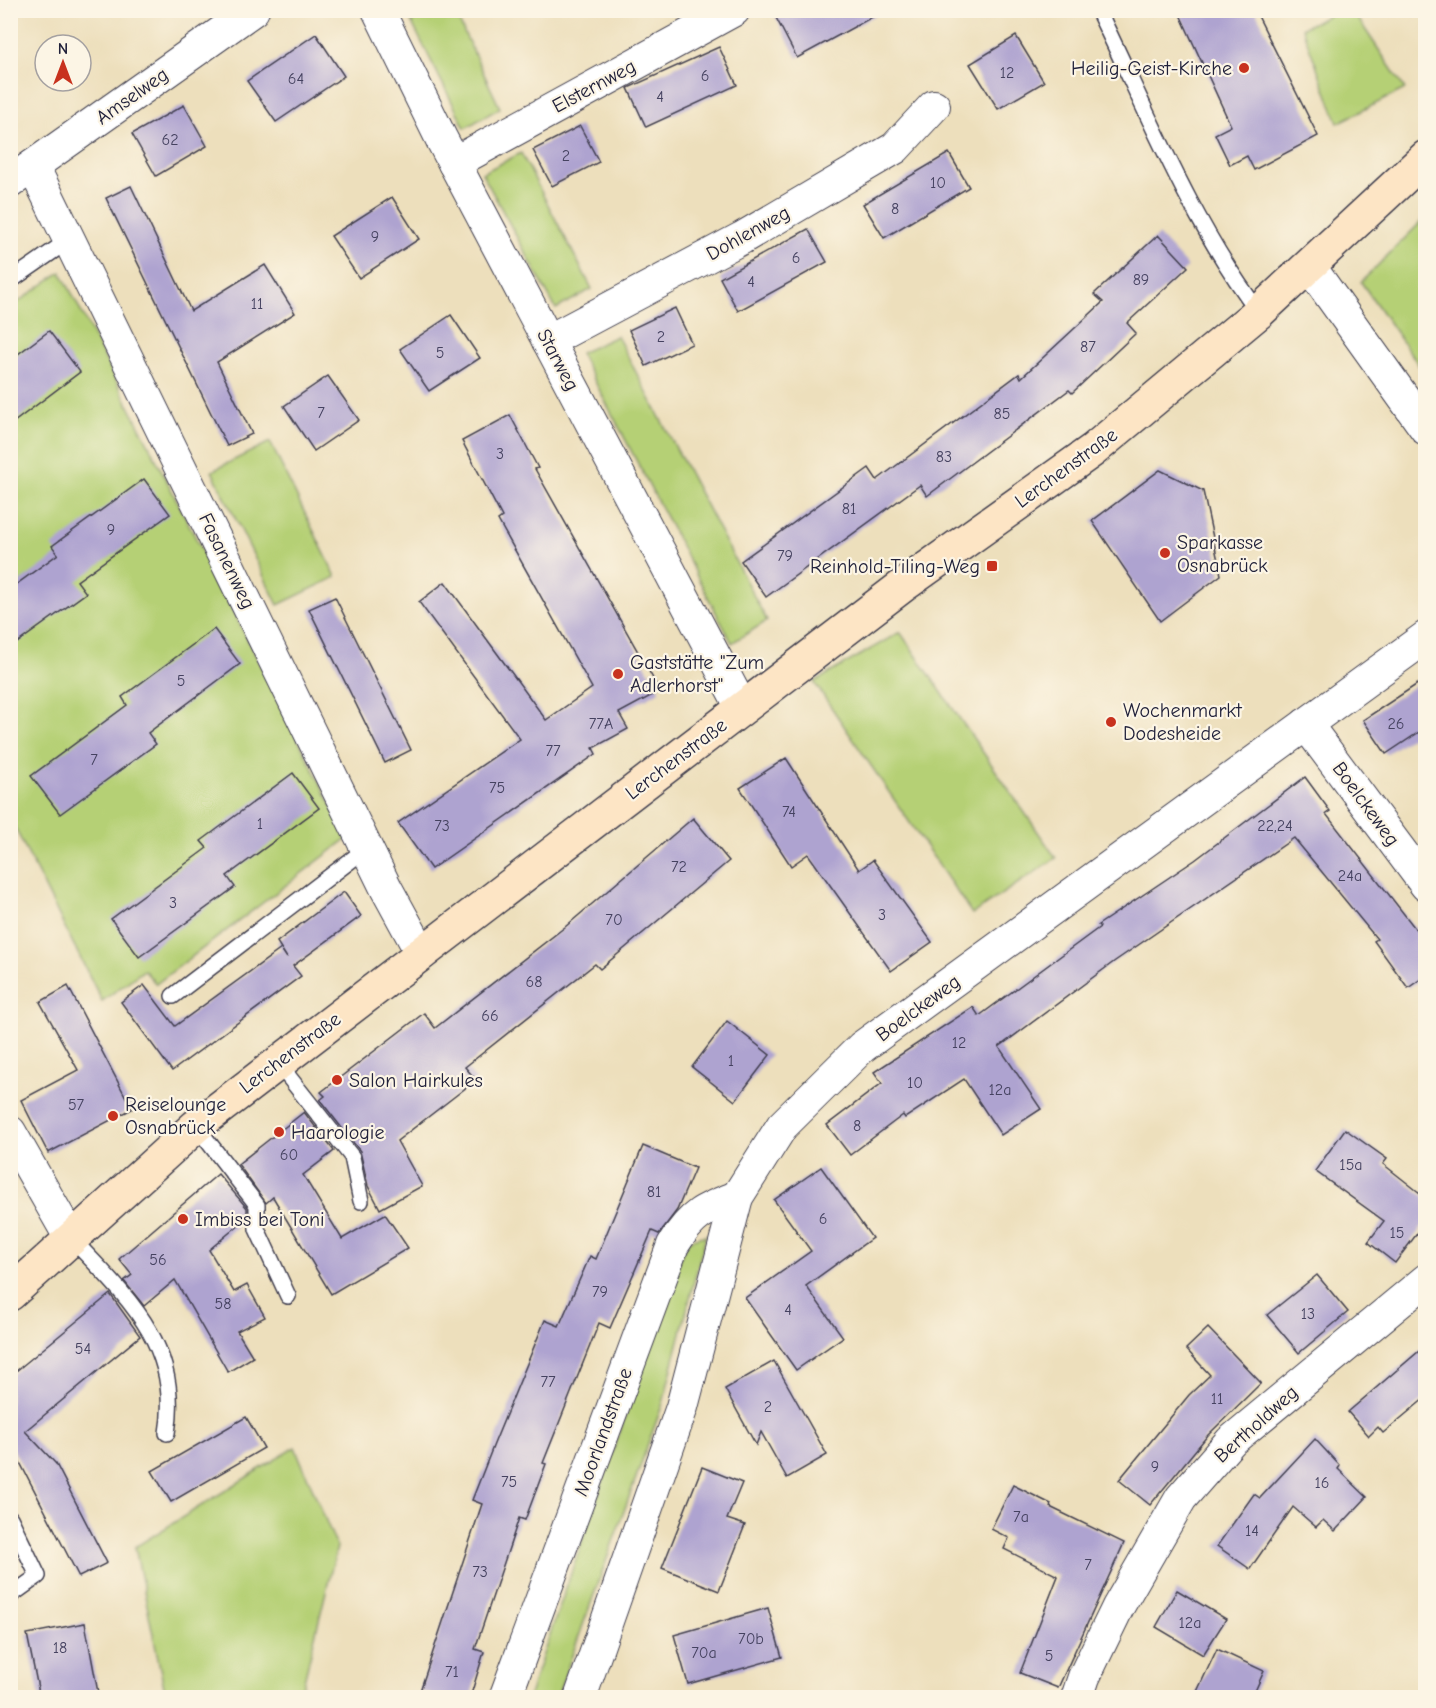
<svg xmlns="http://www.w3.org/2000/svg" width="1436" height="1708" viewBox="0 0 1436 1708" font-family="'Comic Neue',sans-serif">
<rect width="100%" height="100%" fill="#fcf5e5"/>
<filter id="ink" filterUnits="userSpaceOnUse"><feTurbulence type="fractalNoise" baseFrequency=".0167" numOctaves="2"/><feDisplacementMap in="SourceGraphic" scale="12" xChannelSelector="R" yChannelSelector="G"/><feConvolveMatrix kernelMatrix="1 2 1 2 8 2 1 2 1" color-interpolation-filters="sRGB"/></filter>
<filter id="wash" filterUnits="userSpaceOnUse"><feTurbulence type="fractalNoise" baseFrequency=".008" numOctaves="4" result="noise"/><feDisplacementMap in="SourceGraphic" scale="24" xChannelSelector="R" yChannelSelector="G"/><feGaussianBlur stdDeviation="1.35" result="paint"/><feColorMatrix in="noise" values="0 0 0 0 0 0 0 0 0 0 0 0 0 0 0 0 0 1.4 0 .05"/><feComposite in="paint" operator="in"/></filter>
<g filter="url(#wash)">
<rect width="100%" height="100%" fill="#eddfbc"/>
<!-- green -->
<g fill="#b5d075" stroke="#6c7958" stroke-width="1.5">
<path d="M406,11H454L500,108L465,128Z"/>
<path d="M1338,11H1353L1405,89L1338,123L1302,28Z"/>
<path d="M521,153L592,289L556,309L482,173Z"/>
<path d="M1425,218V374L1361,282Z"/>
<path d="M61,272L348,838L156,984L144,970L102,1001L11,820V307Z"/>
<path d="M617,336L767,621L732,643L580,353Z"/>
<path d="M270,442L336,577L278,605L212,471Z"/>
<path d="M900,632L1056,858L972,914L814,682Z"/>
<path d="M706,1235L663,1403L557,1697L528,1698L680,1258L689,1240Z"/>
<path d="M295,1447L337,1547L300,1697H166L135,1547Z"/>
</g>
<g id="blocks">
<!-- building -->
<g fill="#aea3d0">
<path d="M772,10H885L797,58Z"/>
<path d="M1178,10H1255L1318,136L1254,170L1247,156L1230,165L1215,134L1231,126Z"/>
<path d="M316,34L344,76L276,122L247,81Z"/>
<path d="M1016,36L1044,82L998,109L970,64Z"/>
<path d="M719,47L737,85L646,127L628,88Z"/>
<path d="M184,105L207,146L156,176L132,134Z"/>
<path d="M580,126L599,162L552,186L533,150Z"/>
<path d="M949,153L969,187L884,238L863,204Z"/>
<path d="M131,186L191,311L265,265L295,313L217,362L252,434L227,446L106,198Z"/>
<path d="M392,197L419,239L359,278L331,236Z"/>
<path d="M808,229L827,262L738,311L720,278Z"/>
<path d="M1158,235L1188,267L1127,323L1136,333L1072,393L1069,390L927,496L920,485L766,597L741,561L869,468L877,480L1019,374L1021,378L1103,302L1094,294Z"/>
<path d="M675,308L692,344L646,366L629,330Z"/>
<path d="M451,315L480,358L429,391L400,349Z"/>
<path d="M49,331L80,372L10,425V360Z"/>
<path d="M328,376L359,420L314,451L284,406Z"/>
<path d="M510,415L538,468L535,469L660,691L619,713L628,729L593,748L596,754L431,869L398,823L520,739L419,602L445,582L546,720L592,688L498,520L502,517L462,441Z"/>
<path d="M1160,470L1203,491L1221,575L1160,621L1092,521Z"/>
<path d="M144,479L170,514L77,581L86,593L10,648V589L58,554L52,546Z"/>
<path d="M335,597L411,750L385,763L309,609Z"/>
<path d="M214,629L240,664L148,733L156,744L60,814L31,776L127,705L122,697Z"/>
<path d="M1425,679V728L1386,754L1363,720Z"/>
<path d="M786,758L859,870L873,860L932,942L891,971L808,854L791,866L740,788Z"/>
<path d="M293,773L319,808L227,876L235,887L139,957L111,919L207,848L201,841Z"/>
<path d="M1305,777L1330,811L1326,814L1425,941V976L1408,988L1374,941L1377,939L1294,838L1115,961L999,1047L1041,1109L1001,1135L964,1079L905,1118L903,1115L850,1155L827,1125L882,1083L874,1072L973,1007L979,1016L1100,927L1098,925L1195,860Z"/>
<path d="M693,818L729,861L600,969L595,964L465,1067L476,1080L397,1141L422,1186L380,1209L368,1186L360,1151L320,1100L325,1096L321,1092L424,1013L435,1028L565,927Z"/>
<path d="M344,892L361,916L293,966L301,976L172,1071L121,1002L144,985L175,1026L281,949L287,958L277,942Z"/>
<path d="M68,986L132,1109L48,1153L21,1100L78,1070L40,1002Z"/>
<path d="M727,1021L770,1055L735,1101L692,1067Z"/>
<path d="M304,1112L334,1151L303,1175L342,1239L385,1214L408,1248L331,1294L273,1197L266,1203L238,1164Z"/>
<path d="M1345,1129L1387,1159L1383,1164L1425,1197V1223L1395,1263L1368,1242L1384,1221L1315,1171Z"/>
<path d="M643,1146L695,1168L677,1210L659,1234L652,1231L610,1328L599,1323L543,1463L546,1464L525,1520L519,1518L475,1649L484,1652L470,1698H441L420,1691L482,1504L472,1500L494,1444L545,1320L559,1326L590,1256L596,1259Z"/>
<path d="M821,1167L872,1238L806,1286L843,1337L796,1370L745,1298L811,1251L774,1200Z"/>
<path d="M218,1174L247,1208V1218L209,1250L234,1292L247,1285L265,1317L237,1331L253,1357L228,1372L175,1280L144,1306L124,1281L132,1275L119,1259Z"/>
<path d="M1317,1275L1348,1312L1299,1353L1267,1315Z"/>
<path d="M110,1294L140,1336L25,1431L56,1464L107,1563L79,1577L10,1443V1376Z"/>
<path d="M1208,1328L1261,1383L1208,1435L1150,1505L1119,1480L1189,1395L1210,1375L1186,1349Z"/>
<path d="M1425,1346V1398L1383,1433L1378,1427L1369,1436L1348,1412Z"/>
<path d="M774,1361L827,1455L787,1478L761,1432L756,1445L725,1389Z"/>
<path d="M246,1417L264,1448L171,1502L152,1471Z"/>
<path d="M1315,1439L1340,1466L1338,1469L1367,1497L1335,1531L1323,1520L1316,1527L1293,1507L1250,1569L1217,1546L1254,1494L1260,1498Z"/>
<path d="M702,1467L742,1483L727,1519L745,1525L719,1591L662,1568Z"/>
<path d="M1013,1485L1051,1504L1050,1507L1124,1543L1058,1688L1020,1673L1058,1576L1004,1549L1009,1538L991,1529Z"/>
<path d="M1177,1590L1226,1619L1203,1655L1156,1627Z"/>
<path d="M768,1608L782,1657L688,1684L674,1635Z"/>
<path d="M85,1623L99,1698H40L27,1634Z"/>
<path d="M1217,1649L1264,1671L1252,1698H1194Z"/>
</g>
</g>
</g>
<g filter="url(#ink)">
<use href="#blocks" fill-opacity="0" stroke="#403e4e" stroke-width="1.5"/>
<g fill="none" stroke-linecap="round" stroke-linejoin="round">
<defs>
<g id="lane">
<path d="M1098,10C1147,111 1192,224 1259,312"/>
<path d="M10,281L69,240"/>
<path d="M173,996L367,848"/>
<path d="M277,1062L352,1157L361,1201"/>
<path d="M196,1126L257,1205V1229L288,1296"/>
<path d="M70,1237C126,1296 182,1345 167,1433"/>
<path d="M10,1518L38,1576L10,1596"/>
</g>
<g id="street">
<path d="M378,10L442,140L742,708"/>
<path d="M454,163L734,10"/>
<path d="M33,166L386,888L422,954"/>
<path d="M10,182L253,10"/>
<path d="M1310,267L1426,429"/>
<path d="M548,341L742,238L895,148L934,106"/>
<path d="M1306,724L1426,885"/>
<path d="M10,1132L70,1237"/>
<path d="M505,1698L673,1245C692,1214 704,1209 737,1197"/>
<path d="M580,1698L682,1407L737,1197L782,1126L862,1047L1426,637"/>
<path d="M1077,1698L1084,1677L1118,1607L1181,1498L1231,1441L1426,1280"/>
</g>
<path id="secondary" d="M10,1294L196,1126L905,584L1093,450L1259,312L1426,157"/>
</defs>
<!-- lane casing -->
<use href="#lane" stroke="#403e4e" stroke-width="18"/>
<!-- street casing -->
<use href="#street" stroke="#403e4e" stroke-width="34"/>
<!-- secondary casing -->
<use href="#secondary" stroke="#403e4e" stroke-width="36"/>
<!-- lane -->
<use href="#lane" stroke="#fff" stroke-width="15"/>
<!-- street -->
<use href="#street" stroke="#fff" stroke-width="32"/>
<!-- secondary -->
<use href="#secondary" stroke="#fde5c5" stroke-width="33"/>
</g>
</g>
<!-- markers -->
<g fill="#c8321e" stroke="#fcf5e5" stroke-width="2">
<circle cx="1244" cy="68" r="6"/>
<circle cx="1165" cy="553" r="6"/>
<rect x="986" y="560" width="12" height="12" rx="3"/>
<circle cx="618" cy="674" r="6"/>
<circle cx="1111" cy="722" r="6"/>
<circle cx="337" cy="1080" r="6"/>
<circle cx="113" cy="1116" r="6"/>
<circle cx="279" cy="1132" r="6"/>
<circle cx="183" cy="1219" r="6"/>
</g>
<g text-anchor="middle" dominant-baseline="central" stroke-width="4.5" stroke-linejoin="round" paint-order="stroke">
<!-- number labels -->
<g font-size="16" fill="#454260">
<text x="1007" y="73">12</text>
<text x="705" y="76">6</text>
<text x="296" y="79">64</text>
<text x="660" y="97">4</text>
<text x="170" y="140">62</text>
<text x="566" y="156">2</text>
<text x="938" y="183">10</text>
<text x="895" y="209">8</text>
<text x="375" y="237">9</text>
<text x="796" y="258">6</text>
<text x="1141" y="280">89</text>
<text x="751" y="282">4</text>
<text x="257" y="304">11</text>
<text x="661" y="337">2</text>
<text x="1088" y="347">87</text>
<text x="440" y="353">5</text>
<text x="321" y="413">7</text>
<text x="1002" y="414">85</text>
<text x="500" y="454">3</text>
<text x="944" y="457">83</text>
<text x="849" y="509">81</text>
<text x="111" y="530">9</text>
<text x="785" y="556">79</text>
<text x="181" y="681">5</text>
<text x="601" y="724">77A</text>
<text x="1396" y="724">26</text>
<text x="553" y="751">77</text>
<text x="94" y="760">7</text>
<text x="497" y="788">75</text>
<text x="789" y="812">74</text>
<text x="260" y="824">1</text>
<text x="442" y="826">73</text>
<text x="1275" y="826">22,24</text>
<text x="679" y="867">72</text>
<text x="1350" y="876">24a</text>
<text x="173" y="903">3</text>
<text x="882" y="915">3</text>
<text x="614" y="920">70</text>
<text x="534" y="982">68</text>
<text x="490" y="1016">66</text>
<text x="959" y="1043">12</text>
<text x="731" y="1061">1</text>
<text x="915" y="1083">10</text>
<text x="1000" y="1090">12a</text>
<text x="76" y="1105">57</text>
<text x="857" y="1126">8</text>
<text x="289" y="1155">60</text>
<text x="1351" y="1165">15a</text>
<text x="654" y="1192">81</text>
<text x="823" y="1219">6</text>
<text x="1397" y="1233">15</text>
<text x="158" y="1260">56</text>
<text x="600" y="1292">79</text>
<text x="223" y="1304">58</text>
<text x="788" y="1310">4</text>
<text x="1308" y="1314">13</text>
<text x="83" y="1349">54</text>
<text x="548" y="1382">77</text>
<text x="1217" y="1399">11</text>
<text x="768" y="1407">2</text>
<text x="1155" y="1467">9</text>
<text x="509" y="1482">75</text>
<text x="1322" y="1483">16</text>
<text x="1021" y="1517">7a</text>
<text x="1252" y="1531">14</text>
<text x="1088" y="1565">7</text>
<text x="480" y="1572">73</text>
<text x="1190" y="1623">12a</text>
<text x="751" y="1639">70b</text>
<text x="60" y="1648">18</text>
<text x="704" y="1653">70a</text>
<text x="1049" y="1656">5</text>
<text x="452" y="1672">71</text>
</g>
<!-- poi labels -->
<g font-size="20" fill="#22223b" stroke="#fcf5e5" text-anchor="start">
<text x="1232" y="68" text-anchor="end">Heilig-Geist-Kirche</text>
<text x="1177" y="542">Sparkasse<tspan x="1177" dy="23">Osnabrück</tspan></text>
<text x="980" y="566" text-anchor="end">Reinhold-Tiling-Weg</text>
<text x="630" y="662">Gaststätte "Zum<tspan x="630" dy="23">Adlerhorst"</tspan></text>
<text x="1123" y="710">Wochenmarkt<tspan x="1123" dy="23">Dodesheide</tspan></text>
<text x="349" y="1080">Salon Hairkules</text>
<text x="125" y="1104">Reiselounge<tspan x="125" dy="23">Osnabrück</tspan></text>
<text x="291" y="1132">Haarologie</text>
<text x="195" y="1219">Imbiss bei Toni</text>
</g>
<!-- street labels -->
<g font-size="20" fill="#22223b" stroke="#fcf5e5">
<text transform="translate(594 86) rotate(-28)">Elsternweg</text>
<text transform="translate(132 96) rotate(-35)">Amselweg</text>
<text transform="translate(748 233) rotate(-29)">Dohlenweg</text>
<text transform="translate(558 360) rotate(62)">Starweg</text>
<text transform="translate(1066 468) rotate(-36)">Lerchenstraße</text>
<text transform="translate(227 561) rotate(64)">Fasanenweg</text>
<text transform="translate(676 759) rotate(-37)">Lerchenstraße</text>
<text transform="translate(1366 804) rotate(54)">Boelckeweg</text>
<text transform="translate(918 1008) rotate(-36)">Boelckeweg</text>
<text transform="translate(290 1053) rotate(-37)">Lerchenstraße</text>
<text transform="translate(1256 1424) rotate(-42)">Bertholdweg</text>
<text transform="translate(603 1432) rotate(-70)">Moorlandstraße</text>
</g>
</g>
<!-- margin -->
<rect width="1436" height="1708" fill="none" stroke="#fcf5e5" stroke-width="36"/>
<!-- north arrow -->
<g transform="translate(63 63)"><circle r="28" fill="#fcf5e5" stroke="#a5a1a1" stroke-width="1.5"/>
<path d="M0-4.5L10 22L0 15L-10 22Z" fill="#c8321e"/>
<text y="-9" font-size="16" font-weight="bold" text-anchor="middle" fill="#22223b">N</text>
</g>
</svg>
